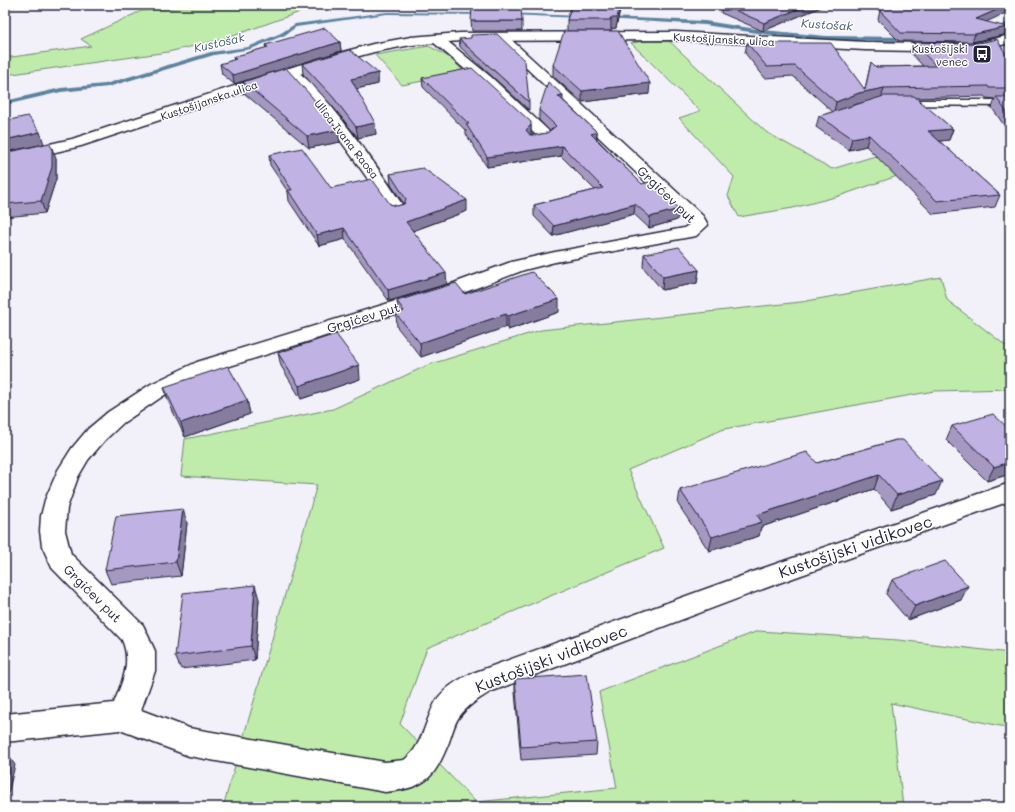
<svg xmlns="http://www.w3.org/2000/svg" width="1015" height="812" viewBox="0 0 1015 812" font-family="Mali,sans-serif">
<rect width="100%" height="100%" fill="#f2f0f9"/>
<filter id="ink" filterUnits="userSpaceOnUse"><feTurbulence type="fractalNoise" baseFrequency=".025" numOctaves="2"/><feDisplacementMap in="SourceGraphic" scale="8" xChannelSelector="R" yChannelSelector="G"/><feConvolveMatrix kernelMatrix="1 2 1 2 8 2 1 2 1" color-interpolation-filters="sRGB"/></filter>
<g filter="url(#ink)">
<!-- green -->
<g fill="#bfecaa" stroke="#708772">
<path d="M200,5H337L300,12L224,39L168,52L5,75V58L91,46L81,39L141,11Z"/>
<path d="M666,38L766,132L832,169L912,145L935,163L839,196L793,208L739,217L728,196L734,177L679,118L700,111L631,43Z"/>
<path d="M429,46L451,58L465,73L402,85L375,55Z"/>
<path d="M941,277L947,300L1010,349V389L934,391L724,429L628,470L664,548L427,648L400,724L476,802L617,788L599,692L758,631L898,640L1010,653V728L891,703L903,807H223L317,485L181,476L185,439L333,409L428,365L541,330L801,302Z"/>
</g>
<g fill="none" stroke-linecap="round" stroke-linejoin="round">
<!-- stream -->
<g fill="#5c829f" fill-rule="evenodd">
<path d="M387,12L483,13L485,14L483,15L387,14L296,27L285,35L251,49L214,55L108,87L61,92L5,105V101L61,88L105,84L211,52L248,47L281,33L295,24Z"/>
<path d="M507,13L580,16L582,17L580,18L509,15H507Z"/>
<path d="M607,17L705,21L763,30L826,36L907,37L910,39L907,41L826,40L763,34L705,25L605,19V17Z"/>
<path d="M1010,21V25L994,32L989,31Z"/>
</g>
<defs>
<path id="lane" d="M898,100H1010V106L894,105L892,103L894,101Z"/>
<g id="street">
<path d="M501,33L505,34L703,216L708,225L696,236L690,237L555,262L524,270L468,291L211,372L166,394L123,423L105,440L88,460L78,477L67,508L65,531L71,554L143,625L155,651V671L141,710L189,728L385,762L404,760C424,746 425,717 438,698C446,687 458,680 470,674L761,569L1010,483V501L779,583L490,692C479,699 467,706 459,717C454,724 452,734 449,742C434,779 426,788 385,792L189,756L120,730L5,742V714L114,703C122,682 132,663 122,640L52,568L42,546L40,531L41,516L45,500L58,470L72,448L88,429L108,412L151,384L197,362L454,283L511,262L555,252L684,228L690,224L497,40L495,37L497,34Z"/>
<path d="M437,35L441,36L491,77L551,133L554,136C549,143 537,145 530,143L527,140L530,137L536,135L481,83L433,42L431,39L433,36Z"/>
<path d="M290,68C315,74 389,184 406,210L404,214L398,215L392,214C358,165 327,117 285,75L283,72L285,69Z"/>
</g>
<path id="secondary" d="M676,32L865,42L972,44L1010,35V43L972,52L865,50L676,40L460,41L411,45L374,52L330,64L81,146L5,164V154L72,139L320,58L373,44L411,37L460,33Z"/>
</defs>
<!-- lane casing -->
<use href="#lane" stroke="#22223b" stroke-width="3"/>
<!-- street casing -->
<use href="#street" stroke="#22223b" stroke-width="3"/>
<!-- secondary casing -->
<use href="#secondary" stroke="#22223b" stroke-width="3"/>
<!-- lane -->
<use href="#lane" fill="#fff" fill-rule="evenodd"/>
<!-- street -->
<use href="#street" fill="#fff" fill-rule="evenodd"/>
<!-- secondary -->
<use href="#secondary" fill="#fff" fill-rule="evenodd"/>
</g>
<!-- wall -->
<g fill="#a599c2" stroke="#22223b" fill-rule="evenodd">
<path d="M572,5H621L616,28L611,29V31H567V20Z"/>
<path d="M722,5H826L763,31L721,13Z"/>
<path d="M881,5H1010L986,22L1004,35L972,42L899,41L878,20Z"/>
<path d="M471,21H522V31H472Z"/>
<path d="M459,39L529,102V110L460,47Z"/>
<path d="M1010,39V49L1008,45Z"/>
<path d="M340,42L341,51L234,84L222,74L220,64L234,60L233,57L266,48L265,45Z"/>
<path d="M913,42L1010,56V128H1006L992,108L995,99L986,98L984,96L915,98L953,129L949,140L939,141L1000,195L995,207L933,214L866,146L849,150L816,127L819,116L833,112L793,76L765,78L745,53L747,43L865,89L871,62L876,67L923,66L910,52ZM868,101L844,108L857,104Z"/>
<path d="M302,64L378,73V84L356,89L376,134L358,138L334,108L303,74Z"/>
<path d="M553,65L649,94L582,102L553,76Z"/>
<path d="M422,78L531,125V135H536L547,133L550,131L539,120V110L563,100L597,132V139L677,220L649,228L634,214L553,236L534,216V205L595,190L561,156L487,167L466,134V131L423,87Z"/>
<path d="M243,82L338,130L340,142L309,148L245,94Z"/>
<path d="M5,153L56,159V179L45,213L5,217Z"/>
<path d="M269,155L331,188L397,206L404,204L391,185L390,174L467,211L413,231L447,284L389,301L345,239L319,246L289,201L288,192L270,165Z"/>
<path d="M644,254L699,270L697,283L662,290L643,267Z"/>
<path d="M465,294L559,312L508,330L506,327L421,357L397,327L396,314L398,313L397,301Z"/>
<path d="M278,353L360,379L301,399L281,366Z"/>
<path d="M164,387L247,400L250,414L185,437L168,401Z"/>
<path d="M952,426L1010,474L987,481L946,440Z"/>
<path d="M896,440L936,495L891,509L874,489L761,527L759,536L709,551L678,504L680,490L817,463Z"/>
<path d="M187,523L181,576L111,584L105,570Z"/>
<path d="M892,580L961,600L908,620L886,594Z"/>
<path d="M259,599L255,660L181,669L175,656Z"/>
<path d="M515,679L597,742L596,755L521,760L515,692Z"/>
</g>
<!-- shaded-wall -->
<g fill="#867d9e" stroke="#22223b">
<path d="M620,5H621L616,28L611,29V20L610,18Z"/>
<path d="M808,5H826L763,31L764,23Z"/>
<path d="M1008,5H1010V11L973,28L976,19Z"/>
<path d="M1007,27L1004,35L972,42L975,34Z"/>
<path d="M340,42L341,51L234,84L233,75Z"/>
<path d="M378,73V84L352,90L351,79Z"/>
<path d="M650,83L649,94L582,102V91Z"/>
<path d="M884,88L881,99L857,104L834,112L836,102L859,93Z"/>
<path d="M563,95V105L558,96Z"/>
<path d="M375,123L376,134L358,138L356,127Z"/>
<path d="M531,125V135L526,140V130Z"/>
<path d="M953,129L949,140L924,143L928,131Z"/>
<path d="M338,130L340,142L309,148L307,136Z"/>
<path d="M40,132L44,144L5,152V140Z"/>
<path d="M597,132L596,142L591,134Z"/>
<path d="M869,135L866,146L849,150L852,138Z"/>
<path d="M562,146L561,156L487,167V157Z"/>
<path d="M52,148L56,159V179L45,213L41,201Z"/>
<path d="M467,200V211L407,233L406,222Z"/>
<path d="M635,204L634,214L553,236L554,226Z"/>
<path d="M679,209L677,220L649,228L650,217Z"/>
<path d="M344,228L345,239L319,246L317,235Z"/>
<path d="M699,270L697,283L662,290L663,277Z"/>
<path d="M446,273L447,284L389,301L388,290Z"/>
<path d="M559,299V312L508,330V316Z"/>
<path d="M506,314V327L421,357L420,343Z"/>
<path d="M359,365L360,379L301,399L299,386Z"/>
<path d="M247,400L250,414L185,437L181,423Z"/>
<path d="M1010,462V474L987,481L994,467Z"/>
<path d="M879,475L874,489L761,527L759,536L709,551L712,537L757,515Z"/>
<path d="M942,481L936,495L891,509L897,495Z"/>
<path d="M183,509L187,523L181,576L176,562Z"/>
<path d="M255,585L259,599L255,660L251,646Z"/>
<path d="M968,586L961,600L908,620L915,606Z"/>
<path d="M6,752L15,765L5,807V756Z"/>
</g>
<!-- building -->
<g fill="#c0b2e2" stroke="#22223b">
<path d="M572,5H620L617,18H610L611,20H567Z"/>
<path d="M723,5H808L764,23Z"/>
<path d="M882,5H1008L976,19L1007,27L975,34L901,33L880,11Z"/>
<path d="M472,8H521L522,21H471Z"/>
<path d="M325,28L340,42L233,75L220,64L236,59L233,57L268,47L265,45Z"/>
<path d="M564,31H618L650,83L582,91L553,65Z"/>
<path d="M497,34L525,61L529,102L459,39L471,38V35Z"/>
<path d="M997,39L1007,56H1010V88H989L988,86L884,88L859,93L836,102L795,66L767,67L747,43H831L865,90L871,62L876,67L936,66L913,42L975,44Z"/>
<path d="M350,50L378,73L351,79L375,123L356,127L333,97L302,64Z"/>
<path d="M286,68L312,97L338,130L307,136L243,82Z"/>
<path d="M472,68L531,122V125L526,130L530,135H536L547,133L556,126L539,110L548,82L563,95L558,96L597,132L591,134L642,184L649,182L679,209L650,217L635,204L554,226L534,205L603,188L562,146L487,157L466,124H469L422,78Z"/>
<path d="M884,96H914L953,129L928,131L1000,195L937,201L869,135L852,138L819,116Z"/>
<path d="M996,97H1010V117Z"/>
<path d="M28,116L40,132L5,140V121Z"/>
<path d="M49,143L52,148V167L41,201L5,204V153Z"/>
<path d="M302,148L331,188L372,179L390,204L397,206L404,204L406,199L390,174L423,168L467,200L406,222L446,273L388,290L344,228L317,235L288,190H292L269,155Z"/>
<path d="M679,247L699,270L663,277L644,254Z"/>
<path d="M532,272L559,299L508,316L506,314L420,343L396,314L404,311L397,301L456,283L465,294Z"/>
<path d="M336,334L359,365L299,386L278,353Z"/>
<path d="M228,366L247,400L181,423L164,387Z"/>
<path d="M993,414L1010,430V462L994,467L952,426Z"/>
<path d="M896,440H903L942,481L897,495L879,475L757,515L762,522L712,537L680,490L807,452L817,463Z"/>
<path d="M183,509L176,562L105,570L116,516Z"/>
<path d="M945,561L968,586L915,606L892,580Z"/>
<path d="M255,585L251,646L175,656L183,593Z"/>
<path d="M587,674L597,742L521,747L515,679Z"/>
</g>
</g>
<!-- icons -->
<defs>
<symbol id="bus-square" viewBox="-11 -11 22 22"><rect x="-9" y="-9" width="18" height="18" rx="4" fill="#22223b" stroke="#fff"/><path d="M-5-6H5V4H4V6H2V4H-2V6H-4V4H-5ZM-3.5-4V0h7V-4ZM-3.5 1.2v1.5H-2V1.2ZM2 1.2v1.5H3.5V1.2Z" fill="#fff"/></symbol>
</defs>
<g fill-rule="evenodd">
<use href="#bus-square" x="971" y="43" width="22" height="22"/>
</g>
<g text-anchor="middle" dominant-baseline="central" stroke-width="3" stroke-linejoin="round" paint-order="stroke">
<!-- far-street labels -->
<g font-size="11" fill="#22223b" stroke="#fff">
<text transform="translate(724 39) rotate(3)">Kustošijanska ulica</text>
<text transform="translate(209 100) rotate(-19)">Kustošijanska ulica</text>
<text transform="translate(347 139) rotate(52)">Ulica Ivana Raosa</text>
</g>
<!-- far-poi labels -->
<g font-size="11" fill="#22223b" stroke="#fff" text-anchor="end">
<text x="968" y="48">Kustošijski<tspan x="968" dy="13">venec</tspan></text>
</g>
<!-- far-water labels -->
<g font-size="12" font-style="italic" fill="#445a75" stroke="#fff">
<text transform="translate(827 24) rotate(4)">Kustošak</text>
<text transform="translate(219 42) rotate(-13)">Kustošak</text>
</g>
<!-- street labels -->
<g font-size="13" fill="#22223b" stroke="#fff">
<text transform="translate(667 194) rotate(44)">Grgićev put</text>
<text transform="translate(363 317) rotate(-17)">Grgićev put</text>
<text transform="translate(93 593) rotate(45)">Grgićev put</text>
</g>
<!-- near-street labels -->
<g font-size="16" fill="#22223b" stroke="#fff">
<text transform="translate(855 546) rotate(-19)">Kustošijski vidikovec</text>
<text transform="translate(551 658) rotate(-21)">Kustošijski vidikovec</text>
</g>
</g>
<!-- margin -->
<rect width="1015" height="812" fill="none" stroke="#fff" stroke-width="20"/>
<rect x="10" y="10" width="995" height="792" fill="none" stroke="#22223b" stroke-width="1.5" filter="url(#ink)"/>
</svg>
